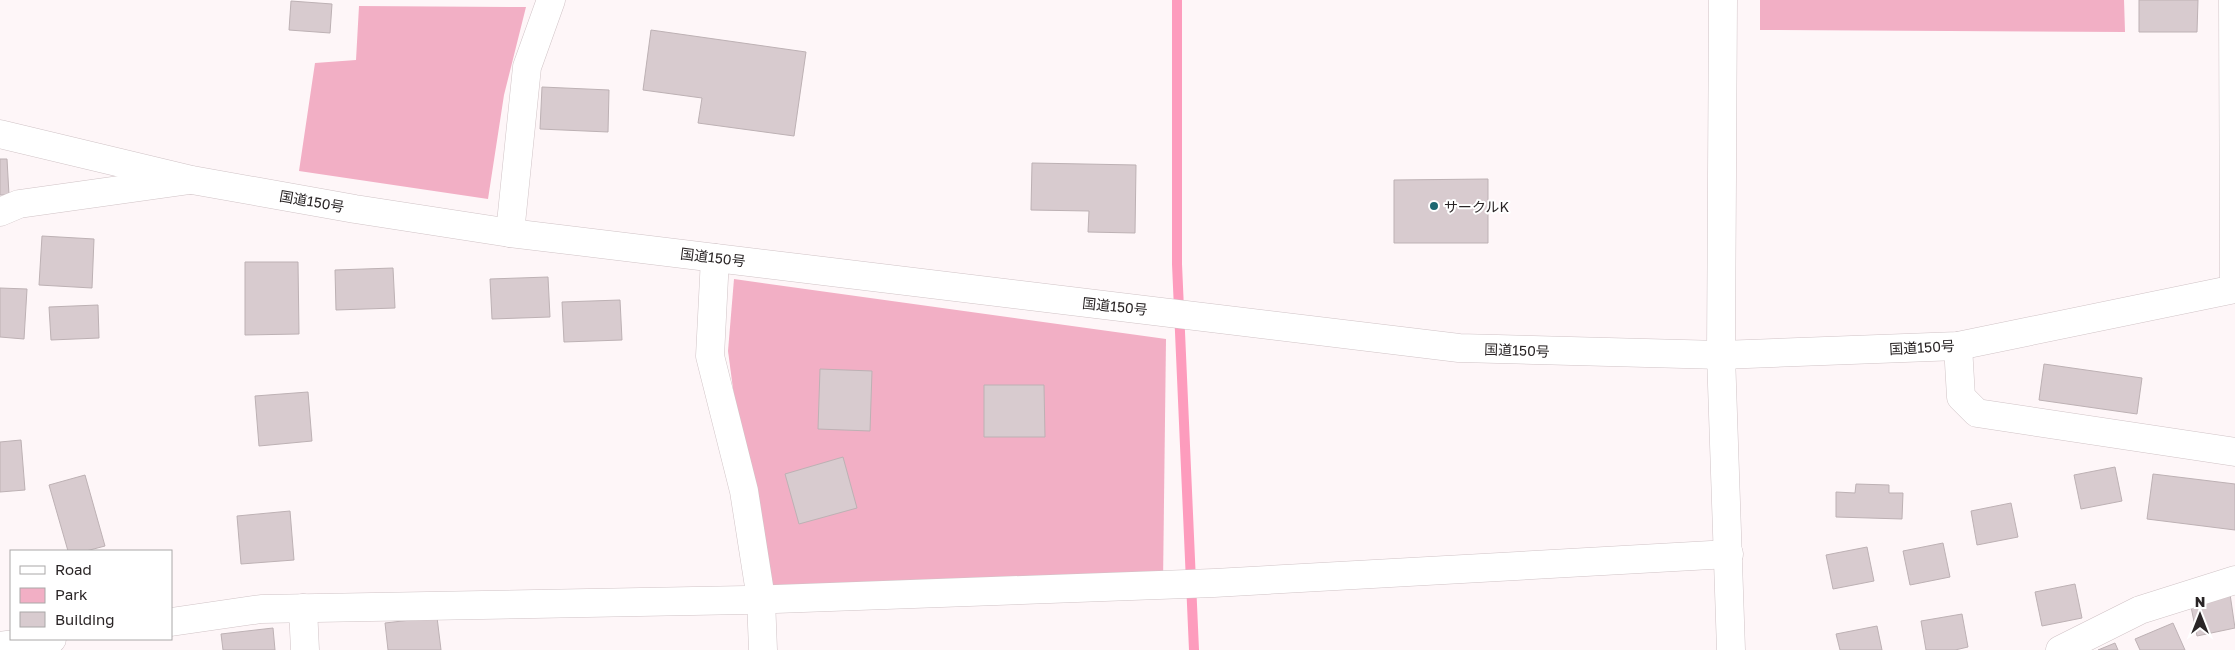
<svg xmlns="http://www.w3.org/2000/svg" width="2235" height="650" viewBox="0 0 2235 650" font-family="'Golos Text','Noto Sans JP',sans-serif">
<rect width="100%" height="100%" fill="#fef6f8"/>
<!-- green -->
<g fill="#f2afc5">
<path d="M1760,0H2124L2125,32L1760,30Z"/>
<path d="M359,6L526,7L504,95L488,199L299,171L315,63L356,60Z"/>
<path d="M734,279L1166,339L1163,584L761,599L728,351Z"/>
</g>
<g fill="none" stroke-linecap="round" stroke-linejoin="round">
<!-- stream -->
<path stroke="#fd9cbd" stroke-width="10" d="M1177,0V264L1194,650"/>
</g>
<!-- building -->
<g fill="#d8cbcf" stroke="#bdb1b4">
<path d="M2139,0H2198L2197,32H2139Z"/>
<path d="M291,1L332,4L330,33L289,30Z"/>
<path d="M651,30L806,52L794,136L698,123L702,98L643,90Z"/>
<path d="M542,87L609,90L608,132L540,129Z"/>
<path d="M0,159H7L9,195H0Z"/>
<path d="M1032,163L1136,165L1135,233L1088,232L1089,211L1031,210Z"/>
<path d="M1488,179V243H1394V180Z"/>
<path d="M42,236L94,239L92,288L39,285Z"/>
<path d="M245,262H298L299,334L245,335Z"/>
<path d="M393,268L395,308L336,310L335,270Z"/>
<path d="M548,277L550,317L492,319L490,279Z"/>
<path d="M0,288L27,289L24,339L0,337Z"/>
<path d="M620,300L622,340L564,342L562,302Z"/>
<path d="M98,305L99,338L51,340L49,307Z"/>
<path d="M2044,364L2142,378L2137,414L2039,400Z"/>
<path d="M820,369L872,371L870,431L818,429Z"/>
<path d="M984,385H1044L1045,437H984Z"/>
<path d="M308,392L312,441L259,446L255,396Z"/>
<path d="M21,440L25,490L0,492V442Z"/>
<path d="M843,457L857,508L799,524L785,474Z"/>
<path d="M2115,467L2122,501L2081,509L2074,475Z"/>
<path d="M2153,474L2235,484V530L2147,519Z"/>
<path d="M85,475L105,546L86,551H68L49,485Z"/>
<path d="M1856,484L1889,485V493H1903L1902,519L1836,517V492L1855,493Z"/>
<path d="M2011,503L2018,537L1977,545L1971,511Z"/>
<path d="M290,511L294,560L241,564L237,516Z"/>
<path d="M1943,543L1950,577L1910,585L1903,551Z"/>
<path d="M1867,547L1874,581L1833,589L1826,555Z"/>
<path d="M2075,584L2082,618L2042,626L2035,592Z"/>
<path d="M2230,594L2235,628L2197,636L2190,602Z"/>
<path d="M1962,614L1968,647L1955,650H1926L1921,621Z"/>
<path d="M437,617L441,650H388L385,623Z"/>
<path d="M2173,623L2185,650H2140L2135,639Z"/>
<path d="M1877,626L1882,650H1840L1836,634Z"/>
<path d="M273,628L275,650H223L221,634Z"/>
<path d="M2115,643L2118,650H2098Z"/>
</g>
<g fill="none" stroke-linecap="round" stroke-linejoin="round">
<defs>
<g id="minor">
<path d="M1723,0L1721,355L1731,650"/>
<path d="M2233,0L2234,289"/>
<path d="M0,212L19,204L190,180"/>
<path d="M510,233L527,67L551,0"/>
<path d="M715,258L710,356L744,491L761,599L763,650"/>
<path d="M1958,346L1961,397L1977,413L2235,452"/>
<path d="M303,608L305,650"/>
<path d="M171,622L261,609L746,600L1214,583L1729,554"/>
<path d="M0,646L52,639"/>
<path d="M2060,650L2140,610L2235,580"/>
</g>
<path id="highway" d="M0,134L192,180L355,209L510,233L1459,348L1721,355L1958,346L2235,289"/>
</defs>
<!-- minor casing -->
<use href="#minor" stroke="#d0c3c6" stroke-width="29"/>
<!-- highway casing -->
<use href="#highway" stroke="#d0c3c6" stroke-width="29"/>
<!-- minor -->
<use href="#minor" stroke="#fff" stroke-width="28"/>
<!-- highway -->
<use href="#highway" stroke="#fff" stroke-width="28"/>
</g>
<!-- markers -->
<circle fill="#1c6771" stroke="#fff" stroke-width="2" cx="1434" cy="206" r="5"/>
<g text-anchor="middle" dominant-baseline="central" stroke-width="4" stroke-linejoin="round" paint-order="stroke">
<!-- street labels -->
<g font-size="14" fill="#2a2526" stroke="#fff">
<text transform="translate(312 201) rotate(10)">国道150号</text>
<text transform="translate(713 257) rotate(7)">国道150号</text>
<text transform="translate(1115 306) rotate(6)">国道150号</text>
<text transform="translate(1922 347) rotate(-3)">国道150号</text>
<text transform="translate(1517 350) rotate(2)">国道150号</text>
</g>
<!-- poi labels -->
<g font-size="14" fill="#2a2526" stroke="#fff" text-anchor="start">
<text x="1444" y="206">サークルK</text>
</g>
</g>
<!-- legend -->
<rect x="10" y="550" width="162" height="90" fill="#ffffff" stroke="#aaa8a8"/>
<rect x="20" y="566" width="25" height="8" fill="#ffffff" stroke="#aaa8a8"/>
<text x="55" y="575" font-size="15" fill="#2a2526">Road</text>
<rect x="20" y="588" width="25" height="15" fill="#f2afc5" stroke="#aaa8a8"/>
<text x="55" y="600" font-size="15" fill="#2a2526">Park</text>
<rect x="20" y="612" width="25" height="15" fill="#d8cbcf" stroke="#aaa8a8"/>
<text x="55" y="625" font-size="15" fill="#2a2526">Building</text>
<!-- north arrow -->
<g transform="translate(2200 615)" stroke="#ffffff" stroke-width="4" paint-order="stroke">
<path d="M0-4L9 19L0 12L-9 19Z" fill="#2a2526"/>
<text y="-8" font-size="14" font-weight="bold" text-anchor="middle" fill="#2a2526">N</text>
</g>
</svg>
